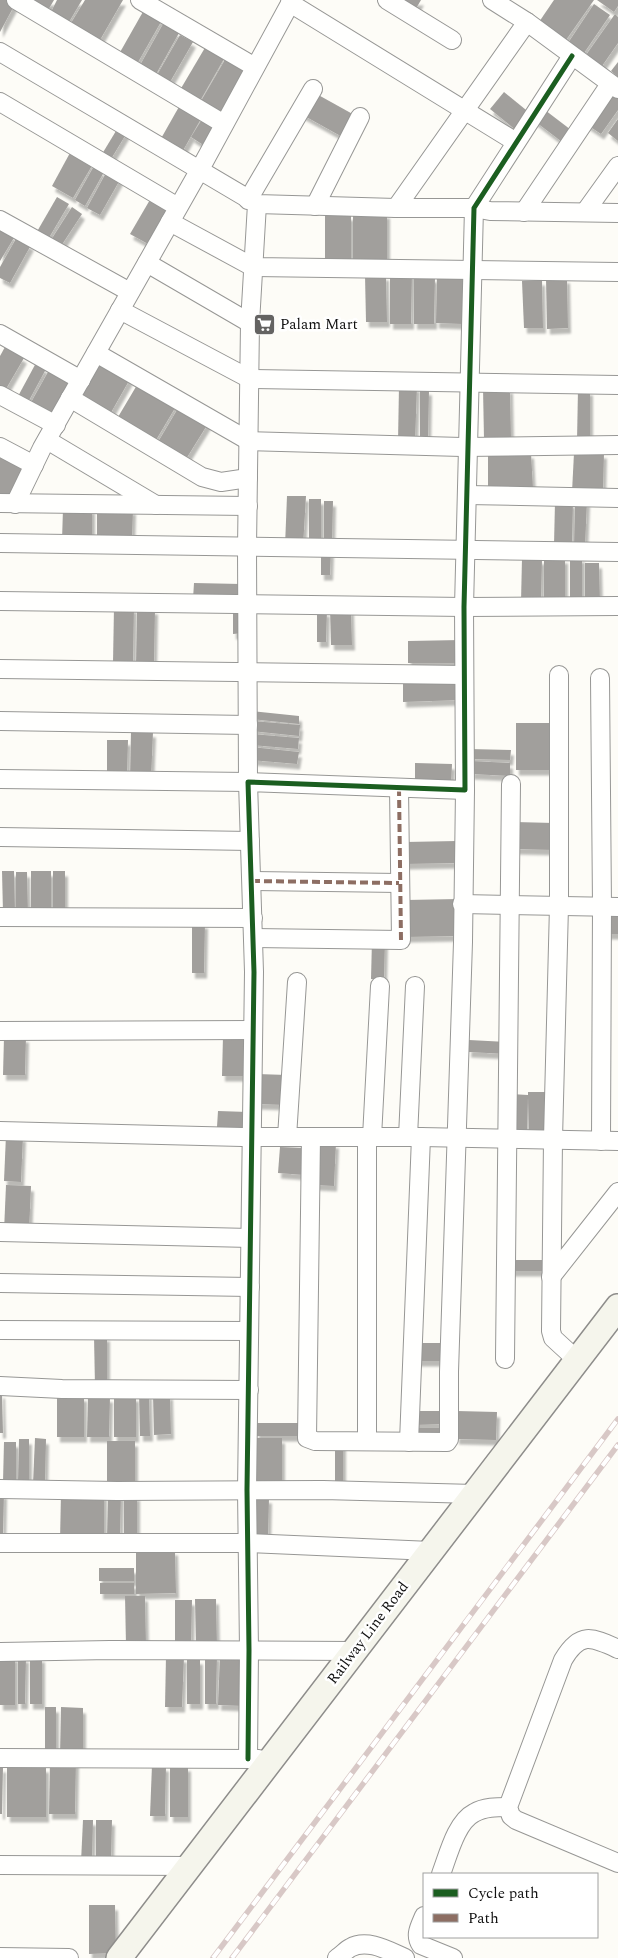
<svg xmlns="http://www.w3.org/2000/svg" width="618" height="1958" viewBox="0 0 618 1958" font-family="Spectral,serif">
<defs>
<filter id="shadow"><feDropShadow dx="3" dy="5.5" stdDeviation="1" flood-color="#0004"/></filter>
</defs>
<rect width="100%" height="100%" fill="#fdfcf7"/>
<!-- building -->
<g fill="#a19f9c" filter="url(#shadow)">
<path d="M0,0H7L15,4L0,32Z"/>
<path d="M33,0H54L47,12L32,3Z"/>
<path d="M57,0H82L69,22L51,12Z"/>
<path d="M85,0H123L100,40L71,23Z"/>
<path d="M406,0H421L414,12L403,6Z"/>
<path d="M554,0H594L566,40L539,22Z"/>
<path d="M597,0H618V6L614,12Z"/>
<path d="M594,4L610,15L584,53L568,43Z"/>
<path d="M144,10L162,20L137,64L119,54Z"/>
<path d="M615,14L618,17V43L602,66L586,55Z"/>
<path d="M163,24L179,33L155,76L139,67Z"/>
<path d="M180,35L193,42L170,82L157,75Z"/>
<path d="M206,46L225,57L200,101L180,90Z"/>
<path d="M226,58L249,70L224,114L201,101Z"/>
<path d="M618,62V77L611,71Z"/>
<path d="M612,87L618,91V110L601,134L586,124Z"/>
<path d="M313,92L358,117L346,139L301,114Z"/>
<path d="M504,92L531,114L517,131L490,109Z"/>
<path d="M180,105L202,117L181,154L159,142Z"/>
<path d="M541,107L575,133L566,145L532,119Z"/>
<path d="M204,116L217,132L208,148L191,137Z"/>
<path d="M618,119V141L608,133Z"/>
<path d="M119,126L128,131L108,164L99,159Z"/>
<path d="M71,151L93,164L73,198L52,186Z"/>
<path d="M94,166L104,172L85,206L75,200Z"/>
<path d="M107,171L121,178L100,215L87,208Z"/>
<path d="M57,197L69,204L47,241L35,235Z"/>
<path d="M151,198L171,209L150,245L130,234Z"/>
<path d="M72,207L82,214L61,246L51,240Z"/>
<rect x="353" y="213" width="34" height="50"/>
<rect x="325" y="215" width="26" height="49"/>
<path d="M0,228L15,236L0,261Z"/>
<path d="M17,237L31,245L10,283L0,278V267Z"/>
<path d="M390,272H412L411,324H390Z"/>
<path d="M437,274L463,275L462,324L436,323Z"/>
<path d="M365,275H386L387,322H366Z"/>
<path d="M414,277H435L434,324H414Z"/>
<path d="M546,278H567L568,328L547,329Z"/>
<path d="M542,280L543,328H524L522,281Z"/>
<path d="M5,347L24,358L3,394L0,393V356Z"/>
<path d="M96,360L130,379L109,416L75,396Z"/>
<path d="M36,363L46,369L26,406L16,400Z"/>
<path d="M48,372L73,385L54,420L29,406Z"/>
<path d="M140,380L178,403L156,440L118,417Z"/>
<path d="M399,386H417L415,443L398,442Z"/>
<path d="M483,388H510L511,439H484Z"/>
<path d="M420,389L429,390L428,442H420Z"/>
<path d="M578,389L590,390V441H577Z"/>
<path d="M180,405L209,422L186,459L158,442Z"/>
<path d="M531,453L533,488H488V454Z"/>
<path d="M574,453H604L603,492H572Z"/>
<path d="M0,457L26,471L10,501L0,496Z"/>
<path d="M287,496H306L303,547L285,546Z"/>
<rect x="309" y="499" width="12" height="48"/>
<path d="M575,500L587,501L585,547H574Z"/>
<path d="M324,501H333L332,547H324Z"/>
<path d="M555,502H573L572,545H554Z"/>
<path d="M63,508H92V541L62,540Z"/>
<path d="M97,508L133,509L132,542H97Z"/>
<path d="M321,549L331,550L330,575H321Z"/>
<rect x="570" y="557" width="12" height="48"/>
<path d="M522,558L542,559L541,602H521Z"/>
<path d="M565,558V603H544V559Z"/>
<path d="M585,563H599L600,603H585Z"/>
<path d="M194,583L241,584L240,600L193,599Z"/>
<path d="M114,607H134L133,664L113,663Z"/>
<path d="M233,607H244V633L233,634Z"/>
<path d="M137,608L155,609L154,665H136Z"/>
<path d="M330,609H351L352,645H331Z"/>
<path d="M317,611H327L326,642H317Z"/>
<path d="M461,640V663H408V641Z"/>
<path d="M460,677L461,700L403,702V679Z"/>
<path d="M251,711L299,716V724L251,719Z"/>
<path d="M252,721L300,725L299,736L251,731Z"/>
<path d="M516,723H557L556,770H516Z"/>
<path d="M131,731L153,732L151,780L130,779Z"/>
<path d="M252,734L299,738L298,749L251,745Z"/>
<path d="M107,740H128L127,777H107Z"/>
<path d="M251,747L299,752L297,764L250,760Z"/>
<path d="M469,749L511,750L510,760L469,759Z"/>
<path d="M471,761L510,763V776L471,774Z"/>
<path d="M415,763L452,764L451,787L415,786Z"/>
<path d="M515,822L554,823V850L514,849Z"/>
<path d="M457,841L458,863L405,864V842Z"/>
<path d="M2,871H14L15,913H3Z"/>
<path d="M31,871H51V913L31,912Z"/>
<rect x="53" y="871" width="12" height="43"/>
<path d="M16,872H27L28,914H16Z"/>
<path d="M458,899V936L406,937V900Z"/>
<path d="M608,910H618V934H607Z"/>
<path d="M192,923H205L204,973H192Z"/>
<path d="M372,940H385L384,980L371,979Z"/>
<path d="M223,1036L249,1037V1076H222Z"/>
<path d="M4,1037H26L25,1075H3Z"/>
<path d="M469,1040L507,1042V1054L468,1052Z"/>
<path d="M257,1074L287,1075L286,1105L256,1104Z"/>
<path d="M528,1092H551V1131H529L528,1098L527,1132L510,1131L511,1094L528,1095Z"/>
<path d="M218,1111L248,1112L247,1128L217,1127Z"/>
<path d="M6,1135L23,1136L21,1182L4,1181Z"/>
<path d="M315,1142L336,1143L334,1186L314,1185Z"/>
<path d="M280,1147L306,1148L304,1175L278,1173Z"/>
<path d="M6,1185L31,1186L29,1232L4,1231Z"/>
<rect x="510" y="1260" width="39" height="11"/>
<path d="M94,1336H107V1387H95Z"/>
<rect x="415" y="1343" width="34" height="18"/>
<path d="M0,1393H2L3,1433H0Z"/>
<path d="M139,1393H149L150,1436H140Z"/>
<path d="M170,1394L171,1434L154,1435L153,1395Z"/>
<path d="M57,1395L84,1396V1437H57Z"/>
<path d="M88,1396L110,1397L109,1437H87Z"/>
<rect x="114" y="1396" width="22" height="41"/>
<path d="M414,1411H447V1424L414,1425Z"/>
<path d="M457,1411L497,1412L496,1440L456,1439Z"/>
<rect x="256" y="1423" width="50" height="13"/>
<path d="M414,1428H447V1439L414,1438Z"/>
<path d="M35,1438L46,1439L45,1485L33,1484Z"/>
<path d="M256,1438H282V1482L256,1481Z"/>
<path d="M19,1439H29V1482H18Z"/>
<rect x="107" y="1441" width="28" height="44"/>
<path d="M4,1442H16V1483L3,1482Z"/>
<rect x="335" y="1442" width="8" height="44"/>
<path d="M0,1493H4L3,1540H0Z"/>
<path d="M61,1493L104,1494V1542L60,1541Z"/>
<path d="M108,1494H121L120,1538H107Z"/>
<rect x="124" y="1495" width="13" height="42"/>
<path d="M253,1497L269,1498L268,1539L252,1538Z"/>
<path d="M175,1550L176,1593L136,1594V1551Z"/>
<rect x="99" y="1568" width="35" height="13"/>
<rect x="100" y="1583" width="34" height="11"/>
<path d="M125,1596H145L146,1645H126Z"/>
<path d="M195,1599H216L217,1647H196Z"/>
<path d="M175,1600H192L191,1648H175Z"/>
<path d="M205,1654L217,1655L216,1704H205Z"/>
<path d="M220,1655L246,1656L244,1706L218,1705Z"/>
<rect x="0" y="1656" width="15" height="49"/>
<path d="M166,1656L184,1657L182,1707H165Z"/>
<path d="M18,1657H26L25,1704H18Z"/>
<rect x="30" y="1657" width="12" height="47"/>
<rect x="187" y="1659" width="13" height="45"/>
<rect x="45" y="1707" width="11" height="47"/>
<path d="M61,1707L83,1708V1755H60Z"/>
<path d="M50,1760H76L75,1814H49Z"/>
<path d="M152,1765L166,1766L165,1816H150Z"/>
<rect x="170" y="1766" width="18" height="51"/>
<path d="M0,1767H3L2,1814H0Z"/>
<rect x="7" y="1767" width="39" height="50"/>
<path d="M83,1820H93L92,1863L81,1862Z"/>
<path d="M96,1820H112L111,1862L96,1861Z"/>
<path d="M89,1905H115L116,1953L89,1954Z"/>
</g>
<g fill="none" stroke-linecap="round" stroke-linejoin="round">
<defs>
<g id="street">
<path d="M16,0L224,124"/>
<path d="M140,0L255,67"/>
<path d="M387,0L452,40"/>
<path d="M492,0L527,22"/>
<path d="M290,3L516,142"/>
<path d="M0,52L257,204L396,208H474L490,211L618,213"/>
<path d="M0,102L178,207"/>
<path d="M248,200L313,89"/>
<path d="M315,206L360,117"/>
<path d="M396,208L527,22L618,89"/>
<path d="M524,212L610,84"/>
<path d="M585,212L618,166"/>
<path d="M0,220L130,292"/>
<path d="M170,222L253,267L618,272"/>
<path d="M147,263L250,323"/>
<path d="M120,310L250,379L618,385"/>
<path d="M0,334L81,380"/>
<path d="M96,353L249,441L462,447L618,445"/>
<path d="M0,395L56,425"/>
<path d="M70,398L202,477L221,482L248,478"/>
<path d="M47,440L156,505"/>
<path d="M0,447L34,465"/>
<path d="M467,495L618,498"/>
<path d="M0,503L248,506"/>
<path d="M15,504L42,448L199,171L292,0"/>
<path d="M0,543L618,552"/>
<path d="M0,601L464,607L618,606"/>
<path d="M0,669L464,675"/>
<path d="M559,675V906L553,1139L551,1331L553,1338L577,1360"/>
<path d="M600,678L602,906L601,1141"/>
<path d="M0,721L248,725"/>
<path d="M0,779L248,782L247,548L250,323L257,204"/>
<path d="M0,837L250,841"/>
<path d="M252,881L399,883"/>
<path d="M462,904L618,907"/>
<path d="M0,917L253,918"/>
<path d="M253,938L401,940L399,788"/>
<path d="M0,1031L253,1030"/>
<path d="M0,1131L242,1137H421L618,1141"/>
<path d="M287,1137L297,982"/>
<path d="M311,1137L307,1438L315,1441L447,1442L449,1439V1372L463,942L465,790"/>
<path d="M367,1137V1440"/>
<path d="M372,1137L380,986"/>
<path d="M408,1137L415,986"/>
<path d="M0,1232L250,1238"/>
<path d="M551,1277L618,1192"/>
<path d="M0,1283L250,1287"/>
<path d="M0,1330L249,1331"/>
<path d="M505,1359L511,784"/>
<path d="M0,1386L62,1389L249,1390"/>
<path d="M409,1442L421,1137"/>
<path d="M0,1489L117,1491L323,1490L475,1494"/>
<path d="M0,1543H247L431,1551"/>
<path d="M618,1649C592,1637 580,1631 563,1660L508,1807L511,1816L516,1820L618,1863"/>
<path d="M0,1652L110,1650L354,1651"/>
<path d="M0,1758L259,1759"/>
<path d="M248,1759L249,1650L247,1490L254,972L248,782L465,790L464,607L474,208L572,56"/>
<path d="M0,1865L190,1866"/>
<path d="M441,1874C448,1856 456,1822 474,1813C484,1807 497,1807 508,1807"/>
<path d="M424,1916C420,1926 414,1935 421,1945L453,1958"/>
<path d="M0,1957L69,1958"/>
<path d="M337,1958C342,1955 346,1950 350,1948C367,1938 389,1951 405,1958"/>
</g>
<path id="secondary" d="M119,1958L618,1307"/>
</defs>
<!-- street casing -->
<use href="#street" stroke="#979795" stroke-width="20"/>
<!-- secondary casing -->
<use href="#secondary" stroke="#8e8d8b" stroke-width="28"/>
<!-- street -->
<use href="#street" stroke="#fffffe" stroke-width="18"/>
<!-- secondary -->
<use href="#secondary" stroke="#f5f5ec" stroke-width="25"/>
<defs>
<g id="rail">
<path d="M213,1958L618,1419"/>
<path d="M232,1958L618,1445"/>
</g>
</defs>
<!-- rail casing -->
<use href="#rail" stroke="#d8c8c6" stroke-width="5.5"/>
<!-- rail -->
<use href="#rail" stroke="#fff" stroke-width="4" stroke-dasharray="11" stroke-linecap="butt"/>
<!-- quiet -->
<g stroke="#8d6e63" stroke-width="4" stroke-dasharray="8 4" stroke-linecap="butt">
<path d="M399,788L401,940"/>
<path d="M252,881L399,883"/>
</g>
<defs>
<path id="cycleway" d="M248,1759L249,1650L247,1490L254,972L248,782L465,790L464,607L474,208L572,56"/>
</defs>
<!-- cycleway casing -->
<use href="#cycleway" stroke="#fff" stroke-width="8"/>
<!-- cycleway -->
<use href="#cycleway" stroke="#1b5e20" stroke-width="5"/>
</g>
<!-- icons -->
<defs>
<symbol id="supermarket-square" viewBox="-11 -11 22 22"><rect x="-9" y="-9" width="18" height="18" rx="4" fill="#646362" stroke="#fff"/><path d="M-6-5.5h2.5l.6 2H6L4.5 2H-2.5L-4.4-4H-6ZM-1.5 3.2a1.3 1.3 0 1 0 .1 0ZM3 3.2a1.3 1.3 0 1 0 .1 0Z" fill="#fff"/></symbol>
</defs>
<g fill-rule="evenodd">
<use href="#supermarket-square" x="252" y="312" width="25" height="25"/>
</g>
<g text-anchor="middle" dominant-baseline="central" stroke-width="5" stroke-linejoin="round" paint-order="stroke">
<!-- poi labels -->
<g font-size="15" fill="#111" stroke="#fff" text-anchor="start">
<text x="280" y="324">Palam Mart</text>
</g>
<!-- street labels -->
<g font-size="15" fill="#111" stroke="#fff">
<text transform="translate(368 1633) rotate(-53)">Railway Line Road</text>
</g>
</g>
<!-- legend -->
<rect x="423" y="1873" width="175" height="65" fill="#ffffff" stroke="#a0a0a0"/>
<rect x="433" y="1889" width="25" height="8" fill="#1b5e20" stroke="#a0a0a0"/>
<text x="468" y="1898" font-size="15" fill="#111111">Cycle path</text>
<rect x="433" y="1914" width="25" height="8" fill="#8d6e63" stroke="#a0a0a0"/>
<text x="468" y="1923" font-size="15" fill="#111111">Path</text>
</svg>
